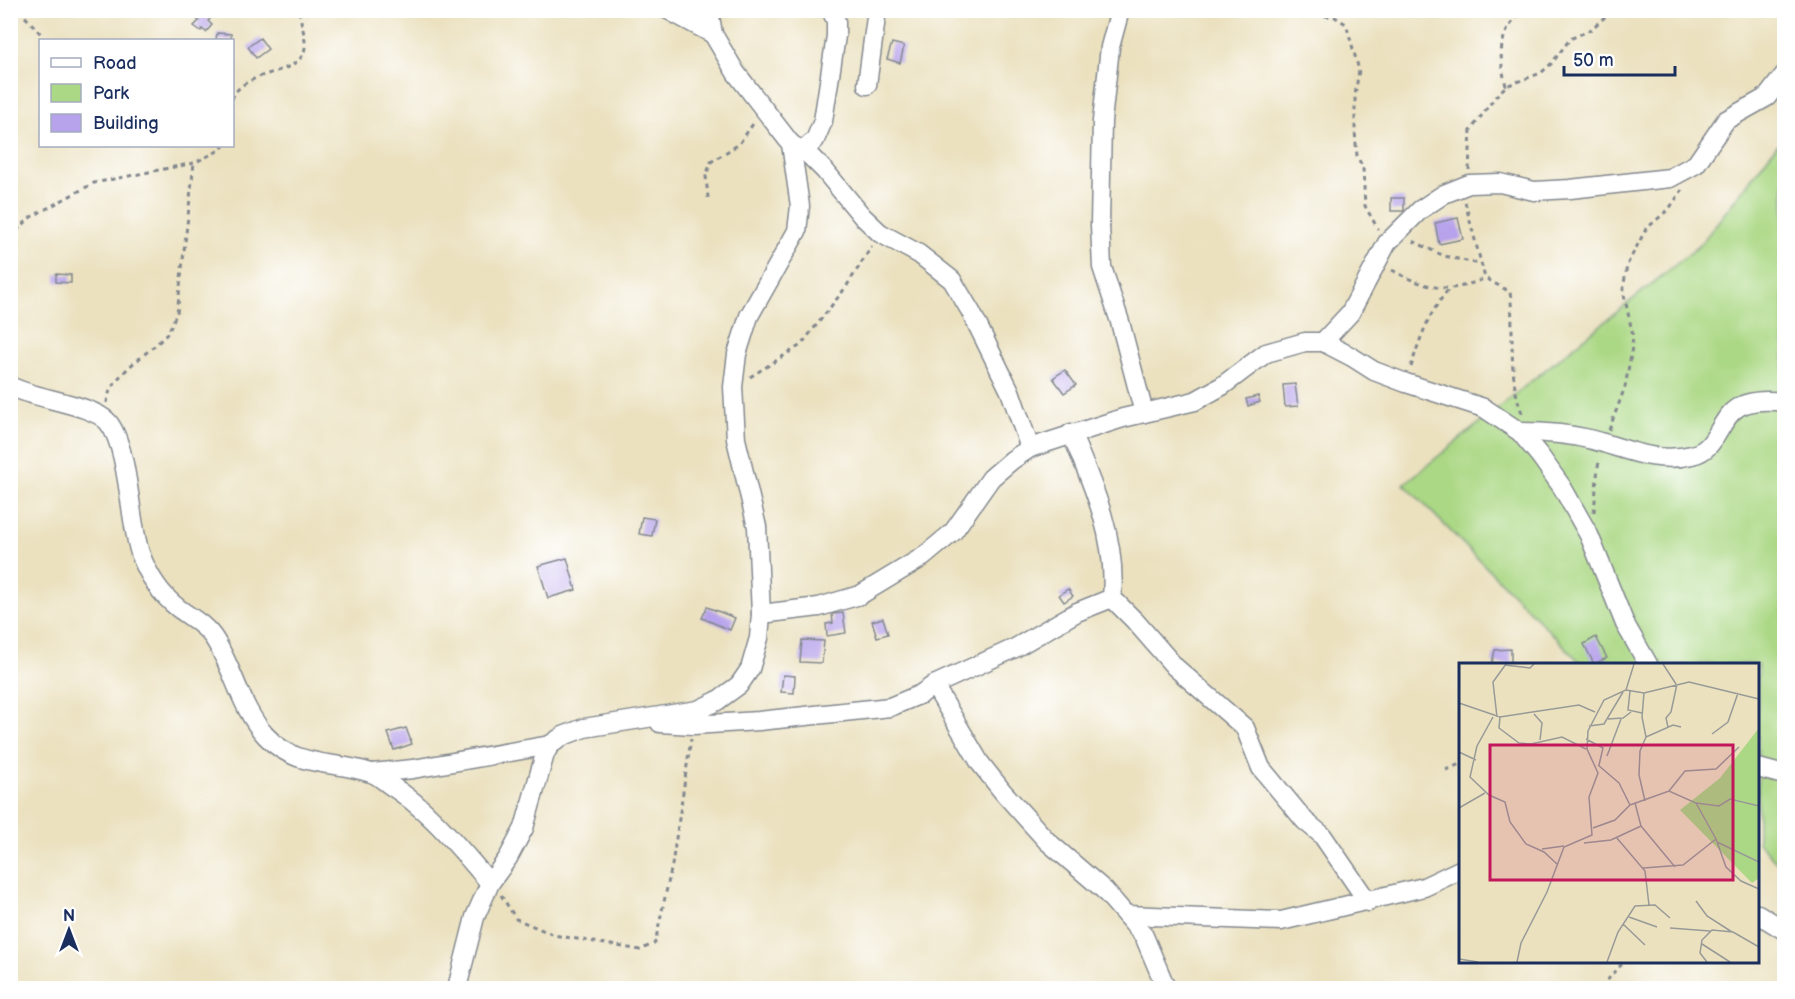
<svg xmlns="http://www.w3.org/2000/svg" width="1795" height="999" viewBox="0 0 1795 999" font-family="'Balsamiq Sans',sans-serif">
<rect width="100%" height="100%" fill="#fff"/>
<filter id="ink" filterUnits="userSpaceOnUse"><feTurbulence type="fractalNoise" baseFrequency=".0167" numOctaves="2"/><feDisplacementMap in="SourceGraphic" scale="12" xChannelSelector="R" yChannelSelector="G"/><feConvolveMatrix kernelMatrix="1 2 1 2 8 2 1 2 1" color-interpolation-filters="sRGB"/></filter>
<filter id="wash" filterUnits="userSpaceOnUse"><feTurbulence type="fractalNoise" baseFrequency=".008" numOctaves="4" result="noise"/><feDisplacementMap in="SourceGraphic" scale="24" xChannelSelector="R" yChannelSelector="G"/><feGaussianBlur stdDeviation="1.35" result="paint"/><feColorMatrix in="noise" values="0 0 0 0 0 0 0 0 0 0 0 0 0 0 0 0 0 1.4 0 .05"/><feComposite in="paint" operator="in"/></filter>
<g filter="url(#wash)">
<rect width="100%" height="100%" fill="#ebe1bf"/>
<!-- green -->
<path fill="#abd884" stroke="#638471" stroke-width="1.5" d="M1784,136V870L1758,842V664H1582L1404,484L1700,245Z"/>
<g id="blocks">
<!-- building -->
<g fill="#b7a3eb">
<path d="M204,10L209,14L207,17L210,19L208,21L212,25L206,32L202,29L201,31L194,26L199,21L197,19Z"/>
<path d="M217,33L231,34V40H216Z"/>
<path d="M260,38L268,49L256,58L248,47Z"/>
<path d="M892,43L904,46L900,63L887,59Z"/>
<rect x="1391" y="198" width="13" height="13"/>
<path d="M1458,218L1463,239L1439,244L1435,223Z"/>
<path d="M56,274L71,275V283L56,282Z"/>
<path d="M1065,370L1076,385L1064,393L1053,378Z"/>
<path d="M1295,384L1298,406L1285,407L1283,385Z"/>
<path d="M1258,396L1260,402L1248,406L1246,399Z"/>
<path d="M642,517L655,519L652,536L639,534Z"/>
<path d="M567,558L576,590L548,598L538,566Z"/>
<path d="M1068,589L1073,596L1064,602L1059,595Z"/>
<path d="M707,607L735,618L730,630L702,618Z"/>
<path d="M843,613L846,633L827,636L826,624L833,623L832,614Z"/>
<path d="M883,618L888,634L877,637L872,621Z"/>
<path d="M1596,637L1607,658L1594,664L1584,644Z"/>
<path d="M802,640L824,641L822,663L800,662Z"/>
<path d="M1511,649V664L1492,663L1495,650Z"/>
<path d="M783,675L795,676L794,693L781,692Z"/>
<path d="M406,728L412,744L394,750L388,733Z"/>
</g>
</g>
</g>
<g filter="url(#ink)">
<use href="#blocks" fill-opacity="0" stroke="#83888e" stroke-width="1.5"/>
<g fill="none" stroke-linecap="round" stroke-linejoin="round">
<defs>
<g id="minor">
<path d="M668,10L713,34"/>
<path d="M1120,10L1110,47L1102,121L1100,225L1102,267L1120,322L1144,413"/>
<path d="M867,85L877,10"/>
<path d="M791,144L808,154L825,171L862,216L880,233L919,254L952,280L971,312L1010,391L1030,448"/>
<path d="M803,151L815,140L823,121L836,36V21L831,10"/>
<path d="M1323,342L1350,313L1387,243L1420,210L1444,194L1469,184L1500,183L1534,191L1570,189L1670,178L1696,164L1726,120L1767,97L1784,75"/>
<path d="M10,386C34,399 92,404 108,422C129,447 129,520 140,553C148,575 160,594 178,608C190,617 204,624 213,637C234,668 240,708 266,736C297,769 333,760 371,773C378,775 384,781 390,785C430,810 459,848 490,883"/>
<path d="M1520,432C1544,432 1570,434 1593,440C1627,449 1656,464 1692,455C1715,450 1717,427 1732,412C1745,399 1768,400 1784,402"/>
<path d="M1112,598L1135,621L1175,667L1245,728L1261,768L1305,821L1322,835L1368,902"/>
<path d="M761,614L819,607L860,595L923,557L953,532L991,478L1012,460L1030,448L1123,418L1195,401L1222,386L1266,353L1305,342H1323L1352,357L1374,371L1406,383L1484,408L1520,432L1540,456L1562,487L1589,535L1625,624L1648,664"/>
<path d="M934,685L980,763L1003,792L1047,841L1104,890L1144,936L1166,988"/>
<path d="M660,723L693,725L759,721L890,707L921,694L934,685L1015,648L1077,612L1112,598C1117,539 1094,487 1071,433"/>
<path d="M1758,768L1784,775"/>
<path d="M372,773L413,769L550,745"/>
<path d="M1758,914L1784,930"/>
<path d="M1127,915L1281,921L1424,887L1460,870"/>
<path d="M457,988L475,917L490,883L508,858L524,828L545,754L550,745L563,736L584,728L698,710L717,701L739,685L750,669L759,638L761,614L757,527L736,439L733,387L737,354L749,316L797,231L800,206L791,144L736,73L713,34L709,10"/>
</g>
</defs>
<!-- minor casing -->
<use href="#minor" stroke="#83888e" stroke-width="21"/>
<!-- path -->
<g stroke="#83888e" stroke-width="3" stroke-dasharray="4.5 4.5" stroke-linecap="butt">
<path d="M19,10L41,34"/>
<path d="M1298,13L1335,17L1346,24L1359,70L1355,95V131L1357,156L1363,168L1365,206L1378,229"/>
<path d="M1506,86C1498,52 1498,37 1522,10"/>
<path d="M232,99C243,69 295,77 304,52C308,41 300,22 299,10"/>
<path d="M1469,170L1471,130L1496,96L1506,86L1541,73L1552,63L1570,39L1590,30L1613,10"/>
<path d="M708,198L706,176L711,162L739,144L755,121"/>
<path d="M1465,202L1485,278L1510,292C1515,332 1507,374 1522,413"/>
<path d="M10,237L31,217L94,183L194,163L216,152L224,146"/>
<path d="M1413,241L1444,256L1480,264"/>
<path d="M1392,270C1408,279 1428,288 1447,288C1459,289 1474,282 1485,279"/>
<path d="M10,311V330"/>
<path d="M1411,367C1420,338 1429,312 1449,289"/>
<path d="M750,377L801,345L846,287L872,246"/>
<path d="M107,403C108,376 149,354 166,335C171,329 173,320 177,313L194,163"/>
<path d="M1609,430L1625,387L1631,354L1633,336L1623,290L1627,265L1646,229L1669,209L1682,190"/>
<path d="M1594,512L1598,466L1600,459"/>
<path d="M1446,770L1460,764"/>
<path d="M501,895L516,919L554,935L640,950L655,943L672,865L691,739"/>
<path d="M1602,988L1612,974L1624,962"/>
</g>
<!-- minor -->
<use href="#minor" stroke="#fff" stroke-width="18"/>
</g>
</g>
<!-- overview -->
<g transform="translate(1459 663)">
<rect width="300" height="300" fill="#ebe1bf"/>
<path d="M300,65V215L293,220L221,147L261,115Z" fill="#abd884"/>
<path fill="none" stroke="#989a98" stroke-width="1.5" d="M204,1L217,21M46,2L71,5L75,1M167,27L185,30L230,19L300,36M171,28L169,47L183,50M185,30L183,54L187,74L181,88L180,112L186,138M0,40L41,54L120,42L136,49M75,51L83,60L81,77M34,54L18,83L11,114L30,132L46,139L51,159L67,181L85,189L98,201M38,54L34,19L47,1M41,54L40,65L60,80L72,81L103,74L127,86M149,56L164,55L172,49M130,63L145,61L164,29M209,64L207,55L212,49L218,21M253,71L269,59L279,30M187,74L214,62L222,64M127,76L144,85L140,102M0,89L17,97M148,93L162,56M139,102L160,120L171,142M210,128L226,108L257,106L280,84M237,140L260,143L271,136L300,143M0,145L26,130M182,163L216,204M134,165L156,157L171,142L210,128L237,140L257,176L267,204L282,218L300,226M157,174L186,208L190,242M258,179L300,199M125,180L152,177L182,163L176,140M83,186L105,183M184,205L224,202L257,176M237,238L248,253L273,269M170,254L198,264M164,261L186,282M211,265L251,268M243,281L271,299M0,296L19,299M58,299L62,280L88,229L105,184L133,172L130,134L139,110L128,86L129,68L145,37L167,27L175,1M148,299L159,269L176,243L196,242L211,255M248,299L241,290L243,277L253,267L274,269L300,284"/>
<path fill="#c2185b" fill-opacity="0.15" stroke="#c2185b" stroke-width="3" d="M31,82H274V217H31Z"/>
<rect width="300" height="300" fill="none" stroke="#1b2f5e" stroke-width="3"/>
</g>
<!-- margin -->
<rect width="1795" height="999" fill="none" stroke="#fff" stroke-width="36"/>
<!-- legend -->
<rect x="39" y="39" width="195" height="108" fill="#ffffff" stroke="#a4acbf" stroke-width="1.5"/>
<rect x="51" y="58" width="30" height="9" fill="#ffffff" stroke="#a4acbf" stroke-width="1.5"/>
<text x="93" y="69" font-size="18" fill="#1b2f5e">Road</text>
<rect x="51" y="84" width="30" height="18" fill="#abd884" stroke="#a4acbf" stroke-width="1.5"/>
<text x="93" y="99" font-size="18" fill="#1b2f5e">Park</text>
<rect x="51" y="114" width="30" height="18" fill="#b7a3eb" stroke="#a4acbf" stroke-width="1.5"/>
<text x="93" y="129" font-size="18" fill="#1b2f5e">Building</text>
<!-- north arrow -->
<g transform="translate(69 930)" stroke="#ffffff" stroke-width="4.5" paint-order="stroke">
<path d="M0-4.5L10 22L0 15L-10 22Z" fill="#1b2f5e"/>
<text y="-9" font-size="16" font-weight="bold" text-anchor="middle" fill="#1b2f5e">N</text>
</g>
<!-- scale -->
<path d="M1564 66v9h111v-9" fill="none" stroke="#1b2f5e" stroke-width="3"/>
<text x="1573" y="66" font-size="18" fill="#1b2f5e" stroke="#ffffff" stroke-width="4.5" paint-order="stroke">50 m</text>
</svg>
